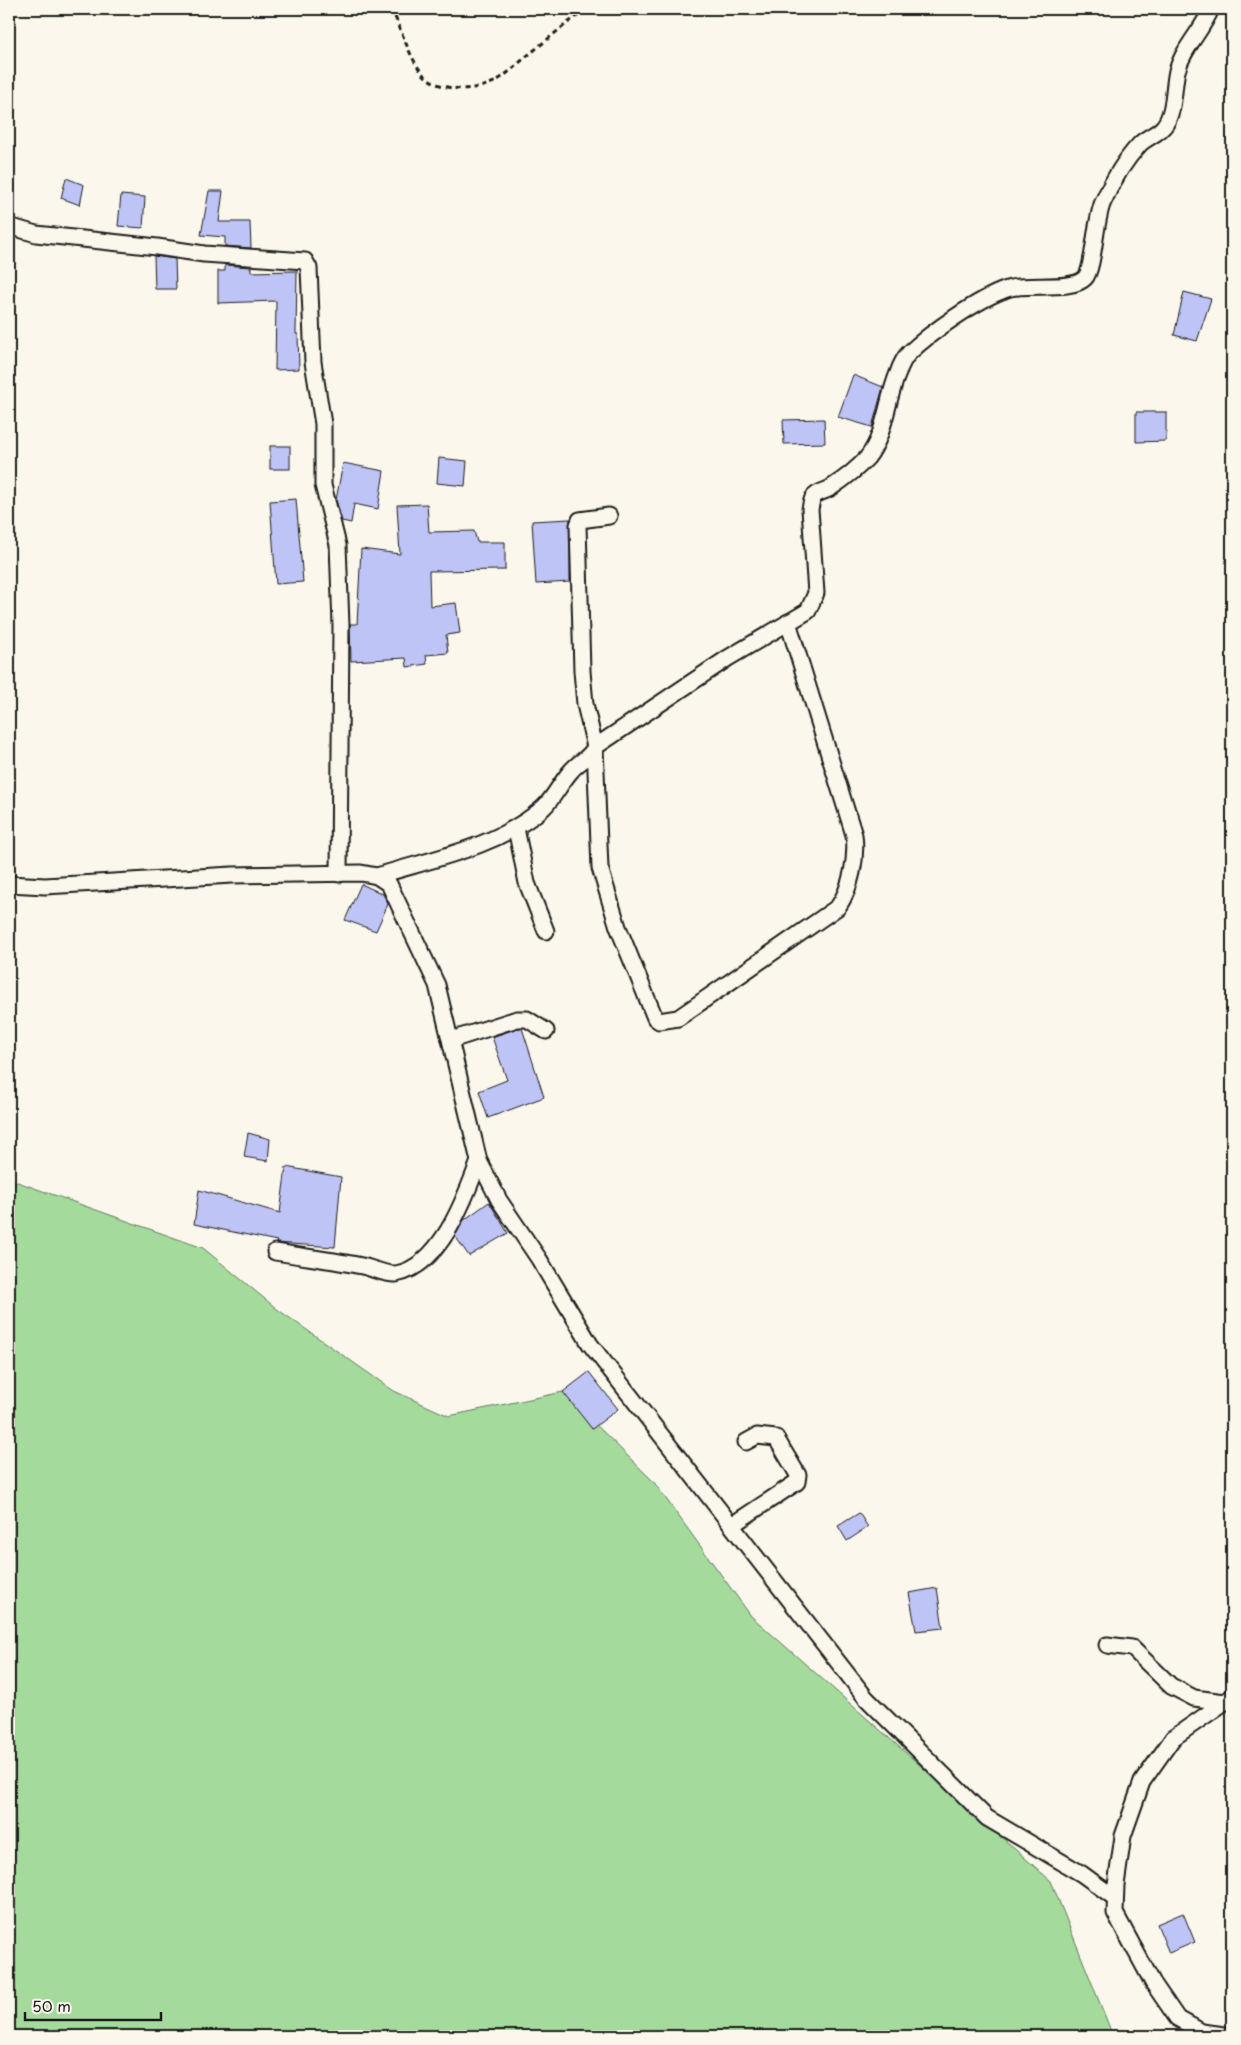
<svg xmlns="http://www.w3.org/2000/svg" width="1241" height="2045" viewBox="0 0 1241 2045" font-family="'Playpen Sans',sans-serif">
<rect width="100%" height="100%" fill="#fbf7ec"/>
<filter id="ink" filterUnits="userSpaceOnUse"><feTurbulence type="fractalNoise" baseFrequency=".02" numOctaves="2"/><feDisplacementMap in="SourceGraphic" scale="10" xChannelSelector="R" yChannelSelector="G"/><feConvolveMatrix kernelMatrix="1 2 1 2 8 2 1 2 1" color-interpolation-filters="sRGB"/></filter>
<g filter="url(#ink)">
<!-- green -->
<path fill="#a5da9d" stroke="#607b5c" d="M9,1179L203,1248L277,1309L394,1391L449,1416L563,1392L653,1481L751,1616L1051,1881L1113,2036H9Z"/>
<!-- building -->
<g fill="#bec4f6" stroke="#1c1c1c">
<path d="M66,178L84,185L80,205L61,198Z"/>
<path d="M209,191H223L219,222H250L251,248L225,246V237L201,235Z"/>
<path d="M121,195L145,197L143,228L118,226Z"/>
<path d="M154,256L175,259L176,289H155Z"/>
<path d="M225,265L251,267V272L297,271L296,334H298L299,369L275,370L276,301L218,303V271H225Z"/>
<path d="M1184,292L1211,299L1197,341L1174,335Z"/>
<path d="M853,375L883,387L872,427L838,417Z"/>
<path d="M1136,412H1166V441L1136,442Z"/>
<path d="M824,419L825,443L784,444L783,420Z"/>
<rect x="270" y="446" width="20" height="23"/>
<path d="M439,458L467,461L465,486L437,483Z"/>
<path d="M343,463L384,471L378,509L354,504L351,523L342,521L336,500Z"/>
<path d="M296,499L303,582L276,584L270,501Z"/>
<path d="M427,504L429,532L474,531L477,542H505V570L429,571L430,606L456,603L460,633L446,635L448,653L426,655L427,664L407,667L406,658L351,661L350,624H357L361,549L400,554L397,505Z"/>
<path d="M570,519V582L536,584L532,521Z"/>
<path d="M361,884L383,894L388,904L376,931L345,920Z"/>
<path d="M518,1028H522L544,1097L488,1118L479,1091L507,1080L492,1037Z"/>
<path d="M248,1133L270,1139L268,1161L244,1157Z"/>
<path d="M286,1167L341,1177L335,1247L276,1243L277,1241L194,1224L199,1190L280,1213Z"/>
<path d="M489,1202L508,1233L469,1256L455,1236L464,1220Z"/>
<path d="M589,1372L618,1409L592,1429L563,1392Z"/>
<path d="M859,1513L868,1527L847,1541L838,1526Z"/>
<path d="M937,1588L943,1628L916,1631L909,1593Z"/>
<path d="M1183,1913L1195,1942L1169,1953L1157,1924Z"/>
</g>
<g fill="none" stroke-linecap="round" stroke-linejoin="round">
<defs>
<g id="street">
<path d="M9,226L36,234L157,247L204,254L305,261L309,268L313,362L323,424V485L338,545L341,625L339,874"/>
<path d="M609,516L580,520L578,525L582,671L585,704L595,747L600,868L618,927L655,1018L659,1021L678,1018L838,907C851,888 857,858 854,835L788,622"/>
<path d="M516,828L527,883L546,931"/>
<path d="M377,876C432,859 498,847 543,808C554,798 561,782 571,771C579,761 589,759 595,747L728,658L808,611L816,593L810,509C811,506 811,501 813,498C817,491 826,492 832,487C844,479 858,468 867,458C886,434 886,401 898,373C900,367 904,358 909,353C931,332 978,299 1007,289C1026,282 1072,292 1085,278C1094,269 1095,219 1103,202C1112,182 1125,160 1140,144C1147,137 1158,134 1164,126C1175,112 1173,88 1177,71C1183,48 1202,31 1211,9"/>
<path d="M9,884L45,886L232,875L361,873L377,876L389,884L437,985L479,1161L499,1200L539,1259L590,1344L866,1698L987,1818L1082,1874L1115,1898"/>
<path d="M451,1040L517,1019H527L546,1031"/>
<path d="M275,1252C304,1257 333,1260 362,1266C372,1268 386,1275 396,1274C441,1266 465,1198 479,1161"/>
<path d="M732,1525L797,1482L798,1475L776,1438L757,1436L746,1442"/>
<path d="M1107,1645L1132,1648L1171,1686L1194,1698L1225,1702"/>
<path d="M1232,1697L1173,1738L1142,1782L1123,1836L1116,1885L1115,1913L1153,1983L1177,2018L1202,2032L1232,2036"/>
</g>
</defs>
<!-- street casing -->
<use href="#street" stroke="#1c1c1c" stroke-width="19"/>
<!-- path -->
<g stroke="#1c1c1c" stroke-width="3" stroke-dasharray="5 4" stroke-linecap="butt">
<path d="M391,9C402,29 408,56 423,74C440,92 473,92 494,82C507,75 516,65 527,56C547,40 566,23 587,9"/>
<path d="M9,14L16,9"/>
</g>
<!-- street -->
<use href="#street" stroke="#fbf7ec" stroke-width="15"/>
</g>
</g>
<!-- margin -->
<rect width="1241" height="2045" fill="none" stroke="#fbf7ec" stroke-width="30"/>
<rect x="15" y="15" width="1211" height="2015" fill="none" stroke="#1c1c1c" stroke-width="2" filter="url(#ink)"/>
<!-- scale -->
<path d="M25 2012v8h136v-8" fill="none" stroke="#1c1c1c" stroke-width="2.5"/>
<text x="32" y="2012" font-size="15" fill="#1c1c1c" stroke="#fbf7ec" stroke-width="4" paint-order="stroke">50 m</text>
</svg>
